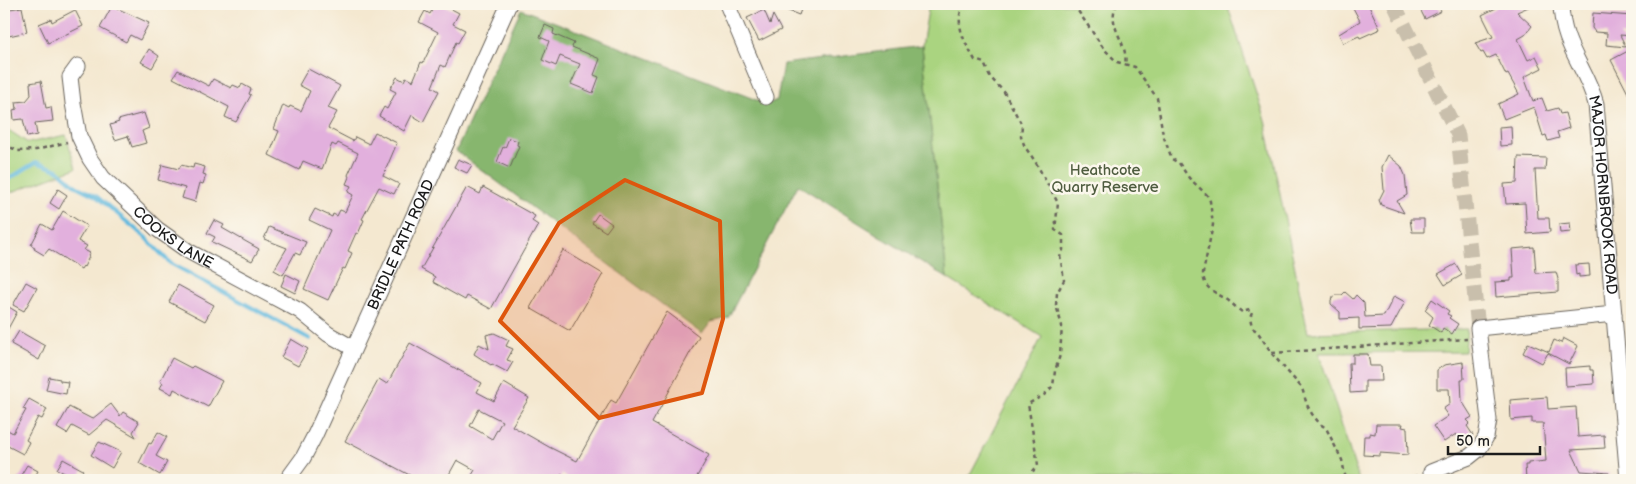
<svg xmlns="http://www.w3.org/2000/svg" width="1636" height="484" viewBox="0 0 1636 484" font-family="'Balsamiq Sans',sans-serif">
<rect width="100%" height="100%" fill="#fbf7ec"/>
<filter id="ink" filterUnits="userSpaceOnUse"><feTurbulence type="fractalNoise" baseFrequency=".02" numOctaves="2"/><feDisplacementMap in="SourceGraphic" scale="10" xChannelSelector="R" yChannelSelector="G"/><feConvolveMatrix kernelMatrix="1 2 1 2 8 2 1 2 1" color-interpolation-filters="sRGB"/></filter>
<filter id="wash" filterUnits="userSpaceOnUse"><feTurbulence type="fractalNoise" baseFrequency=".0096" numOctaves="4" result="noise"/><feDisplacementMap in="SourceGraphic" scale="20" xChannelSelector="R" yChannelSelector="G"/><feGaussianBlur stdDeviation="1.12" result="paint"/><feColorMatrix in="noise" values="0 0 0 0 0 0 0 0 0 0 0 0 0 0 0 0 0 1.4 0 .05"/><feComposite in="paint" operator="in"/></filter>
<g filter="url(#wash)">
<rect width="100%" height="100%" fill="#f4e8d0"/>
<!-- green -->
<g fill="#aad480" stroke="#63784e">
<path d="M929,4H1227L1265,120L1308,333L1467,329L1465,352L1319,353L1359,480H967L1042,337L947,278L922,46Z"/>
<path d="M4,127L28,143L66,135L76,168L4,195Z"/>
</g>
<!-- forest -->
<path fill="#87b66e" stroke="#526945" d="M521,9L767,104L777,100L783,64L922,46L947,278L798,185L728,318L711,322L702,334L456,151Z"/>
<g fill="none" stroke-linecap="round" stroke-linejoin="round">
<!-- stream -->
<path stroke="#62badf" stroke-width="4" d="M4,182L36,162L58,170L76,186L96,196L145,237L170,263L310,339"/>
</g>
<g id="blocks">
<!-- building -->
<g fill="#e2b0dd" fill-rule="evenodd">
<path d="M439,4H442L459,13L453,24L465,30L458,43L456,42L445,67L441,65L432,87L439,91L423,122L412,115L404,131L379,116L384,107L387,109L396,92L390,89L397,77L404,81L406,77L413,81L421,62L423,63L438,32L419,22L425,11L430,14L434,6L437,8Z"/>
<path d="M770,4H803L799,15Z"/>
<path d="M1351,4H1368L1380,29L1360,38L1359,36L1343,43L1339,34L1360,21Z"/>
<path d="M1425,4H1437L1441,11L1425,19L1419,7Z"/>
<path d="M1494,4H1535L1517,12L1532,26L1525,35L1518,39L1528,60L1536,56L1542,68L1524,77L1533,101L1542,98L1547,111L1558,108L1560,114L1565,113L1569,128L1557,132L1559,138L1548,141L1546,135L1543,136L1534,107L1504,119L1498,104L1519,94L1508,74L1506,75L1496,55L1487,59L1483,52L1481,53L1475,43L1493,37L1482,15L1496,8Z"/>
<path d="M112,6L149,23L140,40L130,35L126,42L100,28Z"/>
<path d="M22,7L27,32L4,37V10Z"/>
<path d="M75,10L83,26L48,43L39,24L51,19L52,22Z"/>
<path d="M764,10L770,24L773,15L781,30L759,41L747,18Z"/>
<path d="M1593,13L1632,16V36L1620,35L1626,47L1606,45L1607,33L1595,32L1592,28Z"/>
<path d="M545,25L554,29L553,34L574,43L572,47L600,59L594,75L599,77L593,93L571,84L580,64L560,56L556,66L542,60L549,41L540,37Z"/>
<path d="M149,49L159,56L152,68L141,62Z"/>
<path d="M1628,51L1632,60V101L1611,60Z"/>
<path d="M308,69L340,86L328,108L337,112L328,128L353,141L355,137L369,144L375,132L397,143L383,176L399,184L394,194L379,187L362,219L364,220L358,234L356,233L348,251L352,253L345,269L343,268L328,300L304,289L330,230L309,220L315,209L332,217L333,214L337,216L340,210L345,212L353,195L348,192L351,186L346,184L349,177L348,175L358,153L338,143L336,146L332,144L322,169L303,161L299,170L269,155L279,131L274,129L283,105L289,108L290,106L301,111L310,91L299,85Z"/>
<path d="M178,70L209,86L213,79L231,88L233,85L240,88L242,84L251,89L249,94L251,95L236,122L225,117L229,107L173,78Z"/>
<path d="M41,81L46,108L51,107L53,121L35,123L37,135L27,137L23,119L14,120L13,110L17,109L16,102L26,101L31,95L30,83Z"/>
<path d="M144,113L149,128L142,131L146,143L132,147L128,136L115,140L110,125L119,122L118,120Z"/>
<path d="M1511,126L1512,145L1500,146L1499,127Z"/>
<path d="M509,138L518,141L517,145L519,146L510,168L497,162L503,147L505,148Z"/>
<path d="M1388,155L1401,166L1405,175L1407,195L1397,201L1404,213L1381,205L1379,200L1384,190L1382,167Z"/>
<path d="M1518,157L1546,158L1545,170H1535L1538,218H1549L1550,232L1527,234L1525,203L1506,204L1504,184L1517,183Z"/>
<path d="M458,159L472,165L467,173L454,167Z"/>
<path d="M194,164L205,167L203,174L206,175L203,184L200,183L195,202L182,198L185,188L158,180L162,165L179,169L181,165L193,168Z"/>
<path d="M467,187L480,194L483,187L535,216L532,221L538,225L491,309L467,296L465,300L433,282L435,277L421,269Z"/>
<path d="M58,189L67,195L59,209L50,203Z"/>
<path d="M63,211L87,226L78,241L87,246L84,250L90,253L88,256L89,257L84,267L83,266L81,269L49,249L44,255L34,249L35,247L31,245L42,224L52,230Z"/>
<path d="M598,214L612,224L606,232L592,223Z"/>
<path d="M1410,219H1424V232H1412Z"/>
<path d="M214,220L224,225L222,228L259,249L252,261L212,242L215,237L207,233Z"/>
<path d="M1570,223L1571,232L1560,233L1559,224Z"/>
<path d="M269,227L306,242L300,255L295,253L283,275L274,270L287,248L264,239Z"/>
<path d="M1534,247L1536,273L1556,272L1558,279V292L1496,297L1495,282L1511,281V278H1514L1512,249Z"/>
<path d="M563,250L603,274L570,331L530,308Z"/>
<path d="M1456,264L1462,275L1445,285L1438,274Z"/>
<path d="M1589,264L1590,276L1579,277V274L1576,275L1575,265Z"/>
<path d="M286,274L300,281L295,293L281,286Z"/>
<path d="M26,282L37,288L24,311L13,305Z"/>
<path d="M178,285L214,305L205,321L169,302Z"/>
<path d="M1345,292L1353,299L1356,295L1364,303L1365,317L1384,316L1394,296L1405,302L1391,328L1359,329V318L1340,319V312L1331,304V300L1335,295H1342Z"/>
<path d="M1432,299L1449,311L1447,314L1451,316L1449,318L1458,324L1452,334L1443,328L1441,333L1429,325L1433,317L1425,310Z"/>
<path d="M4,304L17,312L4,336Z"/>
<path d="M667,312L699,336L652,423L709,455L695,480H572L562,474L559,480H469L475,470L457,460L446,480H419L345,441L379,379L387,384L410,343L482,383L477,392L494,401L504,383L529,398L512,426L549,447L577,461L611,400L616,403ZM479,409L502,421L492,439L470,426Z"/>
<path d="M19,331L45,346L39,360L11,344Z"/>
<path d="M494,333L509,340L506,346L513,349L507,360L513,362L507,372L492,364L491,365L474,354L479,344L489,349L486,335Z"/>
<path d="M1563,338L1578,346L1569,364L1548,353L1542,363L1523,353L1528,343L1549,352L1554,340L1561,343Z"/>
<path d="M291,339L308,349L298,366L281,357Z"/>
<path d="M1353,354H1368L1370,366H1381L1382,381H1365V392L1350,393L1349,363H1353Z"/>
<path d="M172,358L191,368L193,366L222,381L208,407L174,389L172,394L160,388L163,383L160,381Z"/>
<path d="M1463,362L1464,379H1461L1462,401L1472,417L1467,420L1470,423L1467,426L1473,435L1462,442L1456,434L1444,442L1433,426L1448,416L1443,409L1450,404L1449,389H1437V370L1444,365Z"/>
<path d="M1590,366V370H1593L1594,384L1566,386L1565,368Z"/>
<path d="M49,377L60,379V381L68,382L66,394L46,390Z"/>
<path d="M1547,397L1548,409L1576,407L1578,437L1604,435L1605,448L1571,450L1581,471L1609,473V480H1526L1525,465H1528V463L1546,461L1543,423H1532V418L1511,420L1510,400Z"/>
<path d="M29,399L47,409L42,419L38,417L26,440L29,442L23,454L4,444V428L13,433L26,410L23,409Z"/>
<path d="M111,404L120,416L123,412L139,422L133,432L136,437L107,420L89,435L72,426L67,434L57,428L69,407L92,419Z"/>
<path d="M1376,424H1403L1402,427L1407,428L1408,455L1380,453V456L1363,455L1364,436H1370V433L1375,434Z"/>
<path d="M158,432L167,437L156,456L167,462L160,475L139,463L149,443L151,444Z"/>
<path d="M99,442L121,452L112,468L91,455Z"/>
<path d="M63,459L83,470L77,480L57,469Z"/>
<path d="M27,465L38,471L33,480H18Z"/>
</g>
</g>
</g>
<g filter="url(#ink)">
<use href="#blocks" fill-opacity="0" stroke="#68635b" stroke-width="1"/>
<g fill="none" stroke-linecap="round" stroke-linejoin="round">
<!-- minor-tunnel -->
<path stroke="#c9bfac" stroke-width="15" stroke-dasharray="15 8" stroke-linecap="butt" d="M1394,4L1458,135L1478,328"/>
<defs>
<g id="minor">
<path d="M727,4L766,97"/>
<path id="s1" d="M1561,4C1562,47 1586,66 1596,104L1628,480"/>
<path id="s2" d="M78,66L70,77L73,103L79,136L90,159L103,178L157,229L188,251L300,311L328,334L353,348"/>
<path d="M1431,472L1469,457L1479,449L1486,437L1489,420L1478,328L1614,314"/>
<path id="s3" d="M287,480L303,458L315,435L509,4"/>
</g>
</defs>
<!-- minor casing -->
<use href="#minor" stroke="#68635b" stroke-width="17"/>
<!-- path -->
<g stroke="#68635b" stroke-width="2.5" stroke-dasharray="4 4" stroke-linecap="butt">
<path d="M962,4C963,9 961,10 960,15C958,31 967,47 975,60L984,63L990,77L1004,92L1022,125L1021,137L1025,147L1035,161L1058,203L1055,230L1063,235V250L1060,255L1064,280L1057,293L1056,305L1062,326L1060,355L1055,371L1053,386L1044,395L1028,404L1038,465L1026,480"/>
<path d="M1075,4L1078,11L1104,49L1117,62L1135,67L1157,98L1163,135L1172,159L1179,163L1189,178L1207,195L1210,201L1213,225L1203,273C1204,289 1213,291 1226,299C1231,302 1236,308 1242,312L1250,310L1252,313L1250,318L1252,328L1257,331L1273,355L1302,388L1307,405L1312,414L1320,424L1326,428L1342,460L1346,480"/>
<path d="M1117,4C1107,22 1122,37 1125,53C1126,57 1125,61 1126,65"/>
<path d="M4,144L18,151L36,150L67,142"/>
<path d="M1272,353L1467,339"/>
<path d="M1397,480L1420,475"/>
</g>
<!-- minor -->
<use href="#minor" stroke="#fff" stroke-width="15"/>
</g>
</g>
<!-- marked area -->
<path fill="#de560d" fill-opacity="0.2" stroke="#de560d" stroke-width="4" stroke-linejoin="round" d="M625,180L720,221L723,319L702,393L599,418L500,321L559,223Z"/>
<g text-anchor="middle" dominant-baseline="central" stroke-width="5" stroke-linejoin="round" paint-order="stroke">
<!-- park labels -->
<g font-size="15" fill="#4e5c3f" stroke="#fbf7ec">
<text x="1105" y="170">Heathcote<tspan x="1105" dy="17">Quarry Reserve</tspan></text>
</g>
<!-- street labels -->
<g font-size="15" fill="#1c1c1c" stroke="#fbf7ec">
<text stroke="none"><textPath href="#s1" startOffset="198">MAJOR HORNBROOK ROAD</textPath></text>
<text stroke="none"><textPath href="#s2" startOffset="214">COOKS LANE</textPath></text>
<text stroke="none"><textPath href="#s3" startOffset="262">BRIDLE PATH ROAD</textPath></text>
</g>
</g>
<!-- margin -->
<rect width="1636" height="484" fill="none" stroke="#fbf7ec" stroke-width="20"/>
<!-- scale -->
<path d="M1448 446v8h92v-8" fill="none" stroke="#1c1c1c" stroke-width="2.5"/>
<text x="1456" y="446" font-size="15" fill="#1c1c1c" stroke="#fbf7ec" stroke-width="4" paint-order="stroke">50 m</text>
</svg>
